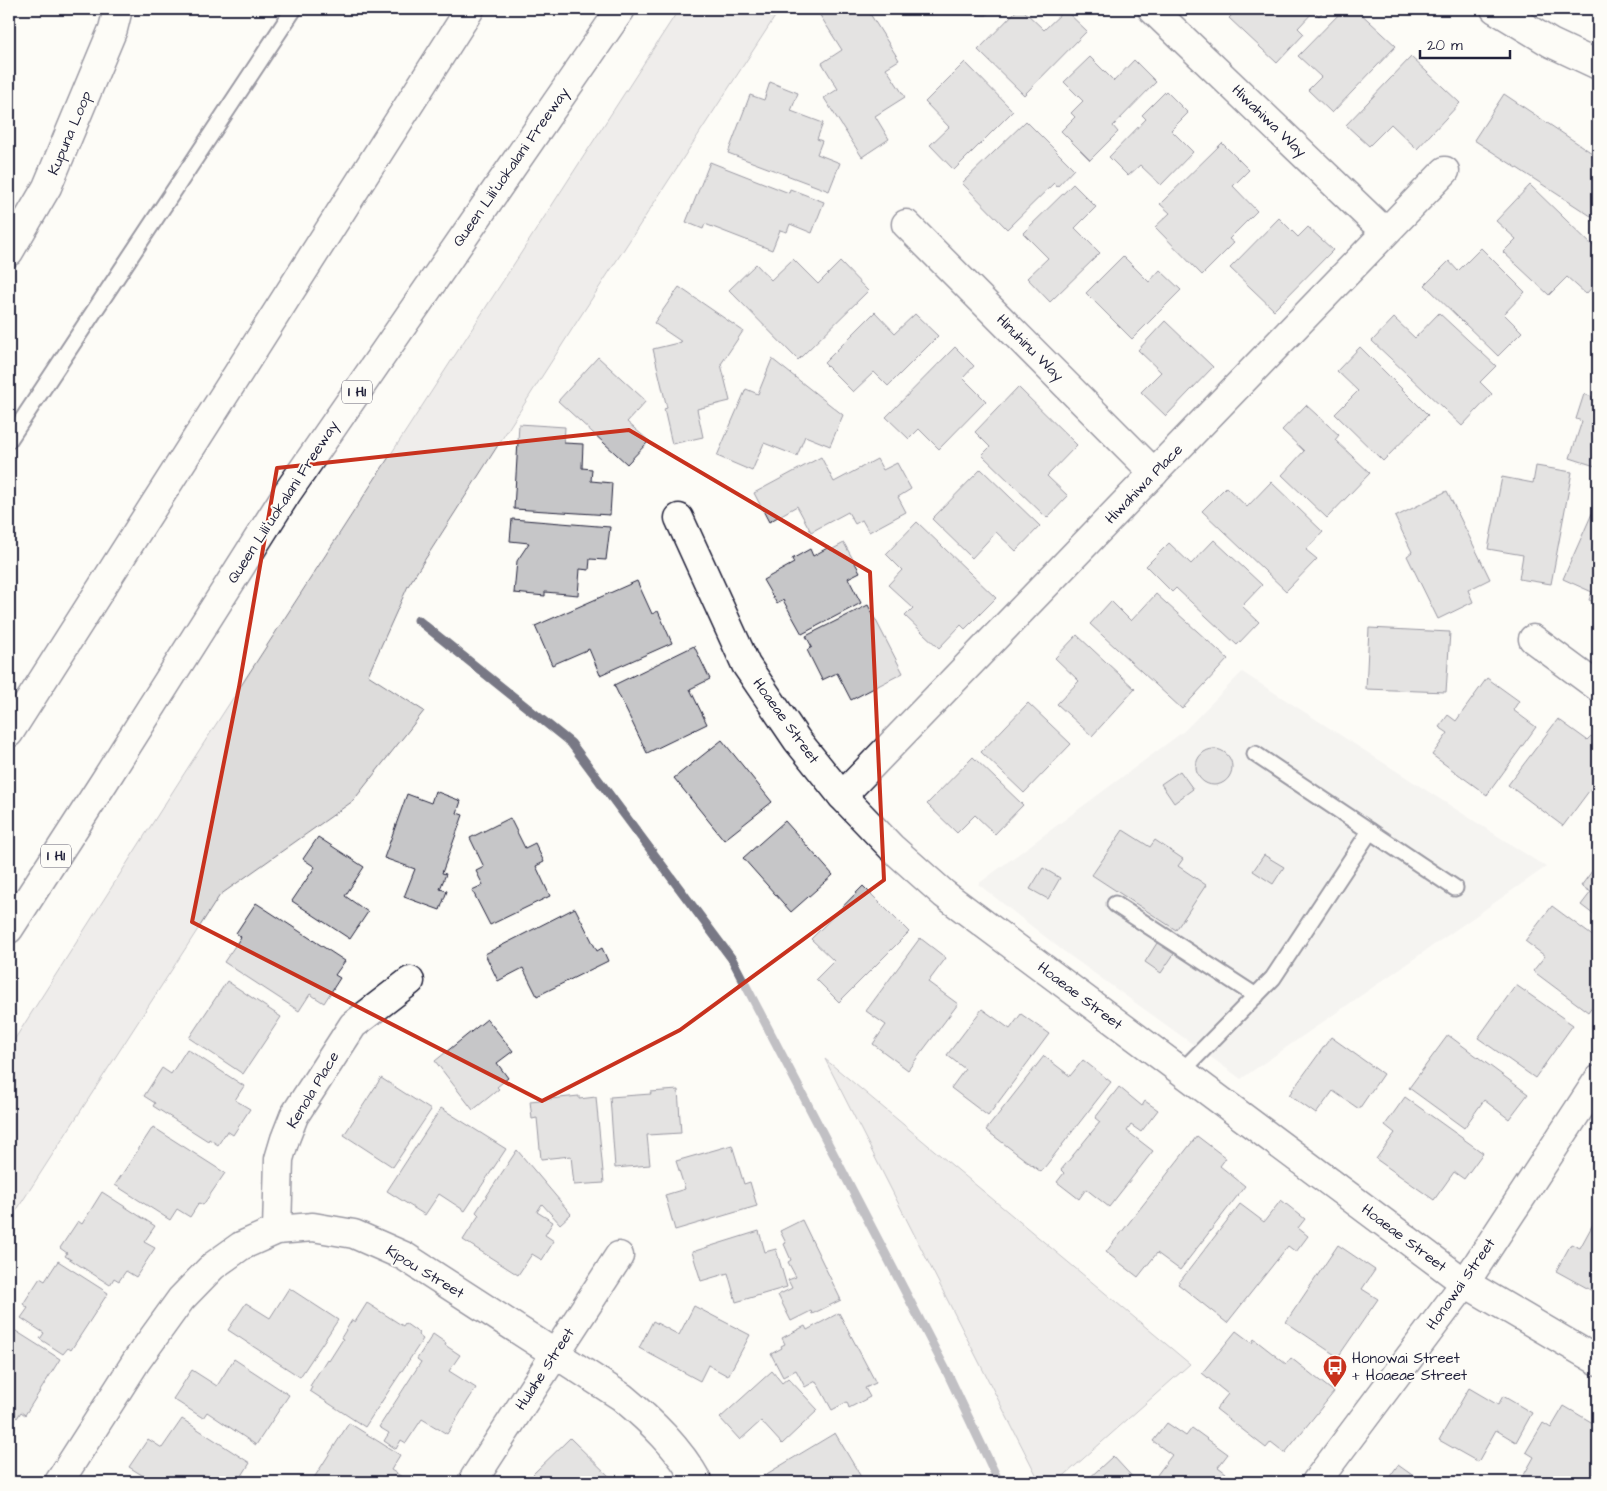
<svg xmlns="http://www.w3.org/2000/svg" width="1607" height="1491" viewBox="0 0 1607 1491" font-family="'Architects Daughter',sans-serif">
<rect width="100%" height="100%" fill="#fdfcf7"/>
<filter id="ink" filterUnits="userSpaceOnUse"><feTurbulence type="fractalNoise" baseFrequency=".02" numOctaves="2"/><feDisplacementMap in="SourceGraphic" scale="10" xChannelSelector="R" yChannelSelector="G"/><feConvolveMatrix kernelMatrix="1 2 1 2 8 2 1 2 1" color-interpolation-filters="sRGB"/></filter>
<g filter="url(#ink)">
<!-- built -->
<path fill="#ecece9" d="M1242,672L1546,867L1241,1079L1062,950L978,884L1184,731Z"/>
<!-- green -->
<g fill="#dddcdb" stroke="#807f8b">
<path d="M679,9H780L578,320L408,586L368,675L424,711L353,801L220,895L9,1222V1048L189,766Z"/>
<path d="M825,1059L1190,1364L1057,1482H1040Z"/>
</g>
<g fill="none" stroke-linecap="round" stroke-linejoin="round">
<!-- stream -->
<path stroke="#787885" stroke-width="9" d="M418,620L571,743L732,959L947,1372L999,1482"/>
</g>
<!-- building -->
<g fill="#c6c6c8" stroke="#22223b">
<path d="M816,9H867L899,60L886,68L905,97L875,116L889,139L862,157L824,98L838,89L822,63L842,50Z"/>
<path d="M898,9H987V15L898,14Z"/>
<path d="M1018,9H1022L1044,30L1065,10L1087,31L1024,95L978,50Z"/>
<path d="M1238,9H1325L1319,16L1314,11L1298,28L1304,34L1277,63L1229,18Z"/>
<path d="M1344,9H1356L1396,46L1332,113L1308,90L1321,77L1298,56Z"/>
<path d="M1090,57L1114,81L1134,60L1156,82L1113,126L1118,132L1090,160L1061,131L1075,117L1071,113L1083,101L1064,82Z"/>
<path d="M1411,57L1460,103L1417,149L1391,124L1369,146L1346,125Z"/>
<path d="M965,62L1013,111L954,170L930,145L949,127L925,102Z"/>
<path d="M770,82L798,93L791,111L823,123L817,139L822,141L817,154L840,163L829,191L728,153L750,95L764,100Z"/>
<path d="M1166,91L1188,113L1171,130L1193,152L1161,185L1140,165L1128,176L1109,157L1146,119L1142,115Z"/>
<path d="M1504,94L1598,157V218L1597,220L1474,140Z"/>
<path d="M1026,121L1074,169L1057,187L1054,183L1007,229L962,183Z"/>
<path d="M1222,143L1249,170L1233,186L1257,211L1229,239L1234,243L1202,275L1155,227L1170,213L1160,204Z"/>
<path d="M710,162L789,193L790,189L824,202L812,233L790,224L787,232L780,230L772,250L705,224L703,229L686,222Z"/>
<path d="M1073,184L1096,207L1075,228L1100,253L1050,302L1027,278L1048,258L1023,233Z"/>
<path d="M1530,185L1598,251V281L1586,294L1567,277L1549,295L1503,252L1516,239L1496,221Z"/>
<path d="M1279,218L1298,237L1308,227L1333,250L1274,310L1230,268Z"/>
<path d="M1481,248L1525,292L1504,314L1522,332L1498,356L1425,285L1449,261L1458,271Z"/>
<path d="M1123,256L1149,282L1160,270L1181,290L1132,339L1086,293Z"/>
<path d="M793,259L818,284L840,262L868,291L798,360L729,290L756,264L771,280Z"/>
<path d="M679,287L743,331L721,364L730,401L697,409L703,437L672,444L664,409L667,408L653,349L682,342L654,323Z"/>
<path d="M875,312L895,333L915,314L938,336L888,386L874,372L853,392L824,363Z"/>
<path d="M1439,313L1496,366L1480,382L1492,394L1462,426L1372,341L1394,318L1415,338Z"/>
<path d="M1165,321L1213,367L1166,416L1141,392L1161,372L1138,350Z"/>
<path d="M955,347L974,366L963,378L986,401L939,449L919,429L909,439L886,417Z"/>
<path d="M1360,347L1428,415L1383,461L1335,414L1358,391L1337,371Z"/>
<path d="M598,357L646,401L627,422L649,441L627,464L558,401Z"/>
<path d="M772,359L843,415L830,446L805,436L797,456L764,443L752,471L717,456L746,389L758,394Z"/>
<path d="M1018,387L1077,445L1047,476L1068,496L1047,518L982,455L990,447L975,432Z"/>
<path d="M1584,394L1598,399V467L1570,458L1582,421L1576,419Z"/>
<path d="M1306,405L1339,435L1335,440L1370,473L1327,518L1282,475L1304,451L1282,430Z"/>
<path d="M519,424L565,427L564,443L583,444L582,468L592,469L591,481L612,483L610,515L514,509Z"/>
<path d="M821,457L834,482L877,459L883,470L897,463L911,489L898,497L906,512L869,532L862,520L855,524L848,512L811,532L797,506L769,522L754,493Z"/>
<path d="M1536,466L1572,472L1551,584L1519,579L1523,555L1488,549L1502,477L1533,483Z"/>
<path d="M981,469L1040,526L1016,551L996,532L972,558L932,519Z"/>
<path d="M1271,482L1323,532L1306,550L1317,559L1286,591L1202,511L1226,487L1247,507Z"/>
<path d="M1447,491L1490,579L1468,590L1473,602L1438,619L1407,556L1412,552L1395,517Z"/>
<path d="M1598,500V604L1589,600L1592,592L1563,579Z"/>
<path d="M512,519L610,527L606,560L590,559L589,570L580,569L578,595L545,592V596L514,593L517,561L529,543L510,541Z"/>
<path d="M917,522L996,598L965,629L961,625L939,648L905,616L913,608L888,585L902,570L886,554Z"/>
<path d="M1214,540L1262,585L1242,606L1259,622L1237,645L1176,588L1172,592L1146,566L1169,543L1191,564Z"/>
<path d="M844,543L860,572L848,578L861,603L802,634L783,600L777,604L763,580L794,563L792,559L810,549L813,556L829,547L831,550Z"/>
<path d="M637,581L652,614L658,611L672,643L600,675L589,649L552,665L535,626Z"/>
<path d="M1156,594L1228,659L1182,709L1090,624L1111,601L1131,621Z"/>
<path d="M868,605L903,673L851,700L837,673L822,680L807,650L812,647L806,636Z"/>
<path d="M1369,628L1450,632L1446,692L1366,689Z"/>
<path d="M1077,635L1135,689L1092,736L1057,704L1079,681L1055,658Z"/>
<path d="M694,646L710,679L690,689L707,724L647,753L614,685Z"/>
<path d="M1487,678L1519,701L1513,710L1536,727L1487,795L1432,755L1448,733L1439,727L1448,715L1456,721Z"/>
<path d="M1028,703L1071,744L1024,793L981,752Z"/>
<path d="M1558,719L1587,740L1591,736L1598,741V779L1563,826L1508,785Z"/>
<path d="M722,740L772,802L724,840L674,778Z"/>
<circle cx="1214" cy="767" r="18"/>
<path d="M973,757L1023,805L995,834L975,815L957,833L927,804Z"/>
<path d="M1180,771L1193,789L1174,803L1161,784Z"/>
<path d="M435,791L461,801L457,813L463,815L442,873L446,874L440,889L447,891L440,910L404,897L415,869L384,858L407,794L431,803Z"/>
<path d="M510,818L525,848L535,843L544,862L536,866L550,896L490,925L472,890L483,885L476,871L484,867L470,838Z"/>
<path d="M785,821L833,875L791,912L743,858Z"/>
<path d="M1123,830L1150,847L1155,840L1183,859L1178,866L1206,885L1176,930L1092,875Z"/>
<path d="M318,837L364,867L345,896L368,912L350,939L292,901L315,867L303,859Z"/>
<path d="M1264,855L1284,867L1273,884L1253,871Z"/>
<path d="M1598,863V918L1581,905L1591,892L1581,886Z"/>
<path d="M1043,868L1060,878L1048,899L1030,889Z"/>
<path d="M863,886L909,932L839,1002L816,979L834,961L811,939Z"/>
<path d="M256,903L345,961L335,975L340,978L324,1003L310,994L299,1011L224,962L241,937L236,933Z"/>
<path d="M1552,906L1598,940V998L1588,1012L1533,971L1545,956L1525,941Z"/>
<path d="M575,908L597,951L602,948L608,961L537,996L523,968L498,981L485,954Z"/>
<path d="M920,938L946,958L928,982L958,1004L908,1070L873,1044L886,1025L866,1011Z"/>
<path d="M1157,943L1174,954L1161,973L1145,962Z"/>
<path d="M227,981L281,1017L243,1074L189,1038Z"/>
<path d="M1516,985L1573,1025L1535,1078L1478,1038Z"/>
<path d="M982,1009L1010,1029L1021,1014L1049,1034L988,1116L951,1088L965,1069L947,1055Z"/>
<path d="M487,1019L513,1051L497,1063L508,1078L497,1087L499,1089L473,1110L435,1061Z"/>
<path d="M1448,1035L1528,1094L1509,1119L1484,1100L1464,1128L1409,1088Z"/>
<path d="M1331,1037L1383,1074L1359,1109L1333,1091L1316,1114L1289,1095Z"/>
<path d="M187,1049L244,1086L235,1100L250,1109L233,1135L227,1131L218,1145L209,1139L208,1141L153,1106L155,1103L144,1096L162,1068L171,1074Z"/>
<path d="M1044,1056L1070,1076L1083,1060L1111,1082L1041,1172L986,1130Z"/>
<path d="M381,1078L431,1110L393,1167L344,1135Z"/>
<path d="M1119,1087L1142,1106L1145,1101L1158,1110L1141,1132L1131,1125L1127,1131L1153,1151L1109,1207L1086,1189L1079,1199L1057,1182L1064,1173L1061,1170L1100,1122L1095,1118Z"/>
<path d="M678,1090L681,1133L647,1135L650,1165L615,1168L610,1097L651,1094L650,1092Z"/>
<path d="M579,1096V1099L596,1097L604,1183L574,1185L571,1156L541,1159L537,1118L532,1119L530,1101Z"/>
<path d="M1405,1097L1483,1153L1464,1179L1454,1172L1434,1200L1376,1159L1395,1133L1385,1125Z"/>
<path d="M441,1108L506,1149L465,1211L439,1194L425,1215L387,1191Z"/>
<path d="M153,1127L225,1173L203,1205L199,1203L190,1217L177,1209L170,1220L115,1185Z"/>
<path d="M1197,1136L1226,1158L1220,1166L1245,1186L1180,1270L1157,1253L1138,1277L1106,1252Z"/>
<path d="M732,1145L744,1184L750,1182L757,1206L675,1230L665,1195L685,1189L676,1161Z"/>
<path d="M517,1150L571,1214L560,1224L542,1204L537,1212L553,1222L545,1235L554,1241L542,1260L532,1254L518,1275L463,1240L479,1215L476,1212Z"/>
<path d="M102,1192L155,1226L144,1242L155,1248L136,1277L126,1271L119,1281L114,1278L110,1285L65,1256L67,1253L60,1248L78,1221L82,1224Z"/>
<path d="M1281,1200L1305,1219L1298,1228L1308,1236L1296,1252L1288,1246L1227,1323L1178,1284L1240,1204L1264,1222Z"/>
<path d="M1598,1215V1294L1556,1271L1571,1244L1580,1248Z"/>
<path d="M802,1220L841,1300L812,1314L811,1311L791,1321L778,1295L792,1288L788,1280L796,1277L788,1262L791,1260L784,1244L786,1243L780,1231Z"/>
<path d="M759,1231L765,1252L776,1249L787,1287L736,1302L728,1273L701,1281L692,1252Z"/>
<path d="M1338,1245L1375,1270L1362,1289L1378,1299L1338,1357L1286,1322Z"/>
<path d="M58,1261L108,1293L71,1350L68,1348L63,1354L40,1339L44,1333L21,1318L28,1308L23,1304L40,1278L45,1281Z"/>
<path d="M289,1288L338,1320L300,1377L228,1330L246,1303L270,1318Z"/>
<path d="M367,1303L403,1326L405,1323L419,1333L418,1335L423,1339L365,1427L310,1391L312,1387L310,1386L327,1359L329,1361L343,1339L341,1338L352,1320L355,1322Z"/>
<path d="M694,1306L750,1335L728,1376L708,1365L700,1381L639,1348L653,1321L679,1335Z"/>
<path d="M839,1313L876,1383L865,1388L870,1397L849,1408L847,1402L832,1410L816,1381L805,1387L796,1370L783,1377L771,1354L782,1348L781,1346L785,1344L782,1338L805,1326L807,1330Z"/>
<path d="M11,1328L60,1359L25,1415L21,1412L17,1418L9,1413V1331Z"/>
<path d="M1236,1331L1252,1343L1254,1339L1286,1364L1291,1358L1334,1392L1285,1453L1271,1442L1266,1448L1216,1409L1228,1394L1202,1373Z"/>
<path d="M433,1334L446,1343L445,1345L460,1355L449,1371L476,1388L447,1434L422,1419L406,1443L401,1440L396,1449L384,1441L389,1433L379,1427L421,1362L417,1359Z"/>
<path d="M234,1359L289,1395L256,1445L207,1412L203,1418L173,1399L192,1370L217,1386Z"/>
<path d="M772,1371L782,1383L788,1378L818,1410L782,1444L761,1421L740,1440L720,1418Z"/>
<path d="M1469,1388L1498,1405L1503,1396L1532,1413L1516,1442L1496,1430L1478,1462L1439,1440Z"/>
<path d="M1564,1406L1598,1426V1482H1520L1534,1457L1526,1452L1543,1423L1551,1428Z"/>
<path d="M182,1419L250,1463L238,1482H153L129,1467L148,1439L162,1448Z"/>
<path d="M349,1423L400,1455L391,1470L407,1480L405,1482L312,1481Z"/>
<path d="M1167,1423L1186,1436L1192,1428L1228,1454L1218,1467L1226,1473L1220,1481L1221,1482H1167L1157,1475L1172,1455L1153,1441Z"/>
<path d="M835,1433L864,1482H762L760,1478Z"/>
<path d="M570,1438L615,1482H542L533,1474Z"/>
<path d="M1113,1456L1137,1482H1085Z"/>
<path d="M1398,1465L1422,1482H1386Z"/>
</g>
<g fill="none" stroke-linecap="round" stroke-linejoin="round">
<defs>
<g id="service">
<path d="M9,440L294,9"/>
<path d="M1255,754L1455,888"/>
<path d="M1115,904L1256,996"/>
<path d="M1181,1072L1273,978L1370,831"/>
</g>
<g id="minor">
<path d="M1152,9L1385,232"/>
<path d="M906,224L1154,473"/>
<path d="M679,518L746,665L797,740L842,796L891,847L944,894L1465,1283"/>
<path d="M1533,639L1598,687"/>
<path d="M842,796L1445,171"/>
<path d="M277,1230L279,1159L285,1139L294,1116L353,1025L410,981"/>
<path d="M59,1482L137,1360L181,1299L213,1266L241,1246L277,1230L313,1227L354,1234L404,1256L622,1397C652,1422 679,1448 698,1482"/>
<path d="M472,1482L619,1256"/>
</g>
<g id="tertiary">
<path d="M1495,9L1551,43L1598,65"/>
<path d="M9,252L47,187L113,29L118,9"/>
<path d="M1465,1283L1598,1361"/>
<path d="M1316,1482L1465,1283L1598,1080"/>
</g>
<g id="motorway">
<path d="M9,733L470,9"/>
<path d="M9,929L104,782L287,493L621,9"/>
</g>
</defs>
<!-- service casing -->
<use href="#service" stroke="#22223b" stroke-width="19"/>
<!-- minor casing -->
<use href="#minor" stroke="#22223b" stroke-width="31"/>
<!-- tertiary casing -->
<use href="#tertiary" stroke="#22223b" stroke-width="31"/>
<!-- motorway casing -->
<use href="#motorway" stroke="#22223b" stroke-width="31"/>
<!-- service -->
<use href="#service" stroke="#fdfcf7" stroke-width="15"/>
<!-- minor -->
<use href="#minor" stroke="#fdfcf7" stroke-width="28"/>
<!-- tertiary -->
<use href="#tertiary" stroke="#fdfcf7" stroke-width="28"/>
<!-- motorway -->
<use href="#motorway" stroke="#fdfcf7" stroke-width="28"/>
</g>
</g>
<!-- marked area -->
<path d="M0 0H1607V1491H0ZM629,430L870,572L884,880L680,1030L542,1101L192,922L239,687L277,468Z" fill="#fdfcf7" fill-opacity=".55" fill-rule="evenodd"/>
<path fill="none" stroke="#c8321e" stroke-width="4" stroke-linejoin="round" d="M629,430L870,572L884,880L680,1030L542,1101L192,922L239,687L277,468Z"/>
<!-- icons -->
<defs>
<symbol id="bus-pin" viewBox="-11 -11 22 30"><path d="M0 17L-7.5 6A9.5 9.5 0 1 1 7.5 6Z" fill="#c8321e" stroke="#fdfcf7"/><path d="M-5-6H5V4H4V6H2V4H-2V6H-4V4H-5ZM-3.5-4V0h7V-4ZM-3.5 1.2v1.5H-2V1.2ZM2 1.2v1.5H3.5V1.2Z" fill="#fff"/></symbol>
</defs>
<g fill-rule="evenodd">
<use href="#bus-pin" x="1321" y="1353" width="28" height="38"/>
</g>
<g text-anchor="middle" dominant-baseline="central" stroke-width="4" stroke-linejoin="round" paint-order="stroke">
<!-- shield labels -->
<g fill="#fdfcf7" stroke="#646373" stroke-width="1">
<rect x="342" y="380.5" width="30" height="23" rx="4"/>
<rect x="41" y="844.5" width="30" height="23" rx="4"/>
</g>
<g font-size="14" font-weight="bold" fill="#22223b">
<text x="357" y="392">I H1</text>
<text x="56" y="856">I H1</text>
</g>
<!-- street labels -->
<g font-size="15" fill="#22223b" stroke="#fdfcf7">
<text transform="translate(1269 121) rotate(44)">Hiwahiwa Way</text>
<text transform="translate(70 133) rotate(-67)">Kupuna Loop</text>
<text transform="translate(511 167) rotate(-55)">Queen Liliʻuokalani Freeway</text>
<text transform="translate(1030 348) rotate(45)">Hinuhinu Way</text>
<text transform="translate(1144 484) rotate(-46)">Hiwahiwa Place</text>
<text transform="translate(283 502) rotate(-57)">Queen Liliʻuokalani Freeway</text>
<text transform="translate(786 721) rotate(54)">Hoaeae Street</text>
<text transform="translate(1080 996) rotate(37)">Hoaeae Street</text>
<text transform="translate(313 1090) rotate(-59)">Kenola Place</text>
<text transform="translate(1404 1238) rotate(37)">Hoaeae Street</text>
<text transform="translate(425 1272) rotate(31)">Kipou Street</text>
<text transform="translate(1461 1284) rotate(-55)">Honowai Street</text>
<text transform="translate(545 1369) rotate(-57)">Hulahe Street</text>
</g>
<!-- poi labels -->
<g font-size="15" fill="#22223b" stroke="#fdfcf7" text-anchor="start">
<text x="1352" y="1358">Honowai Street<tspan x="1352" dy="17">+ Hoaeae Street</tspan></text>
</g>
</g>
<!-- margin -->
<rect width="1607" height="1491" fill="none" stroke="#fdfcf7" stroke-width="30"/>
<rect x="15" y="15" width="1577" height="1461" fill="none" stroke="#22223b" stroke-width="2" filter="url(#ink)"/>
<!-- scale -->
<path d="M1420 50v8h90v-8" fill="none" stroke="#22223b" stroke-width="2.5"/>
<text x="1427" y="50" font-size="15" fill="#22223b" stroke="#fdfcf7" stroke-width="4" paint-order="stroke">20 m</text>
</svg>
